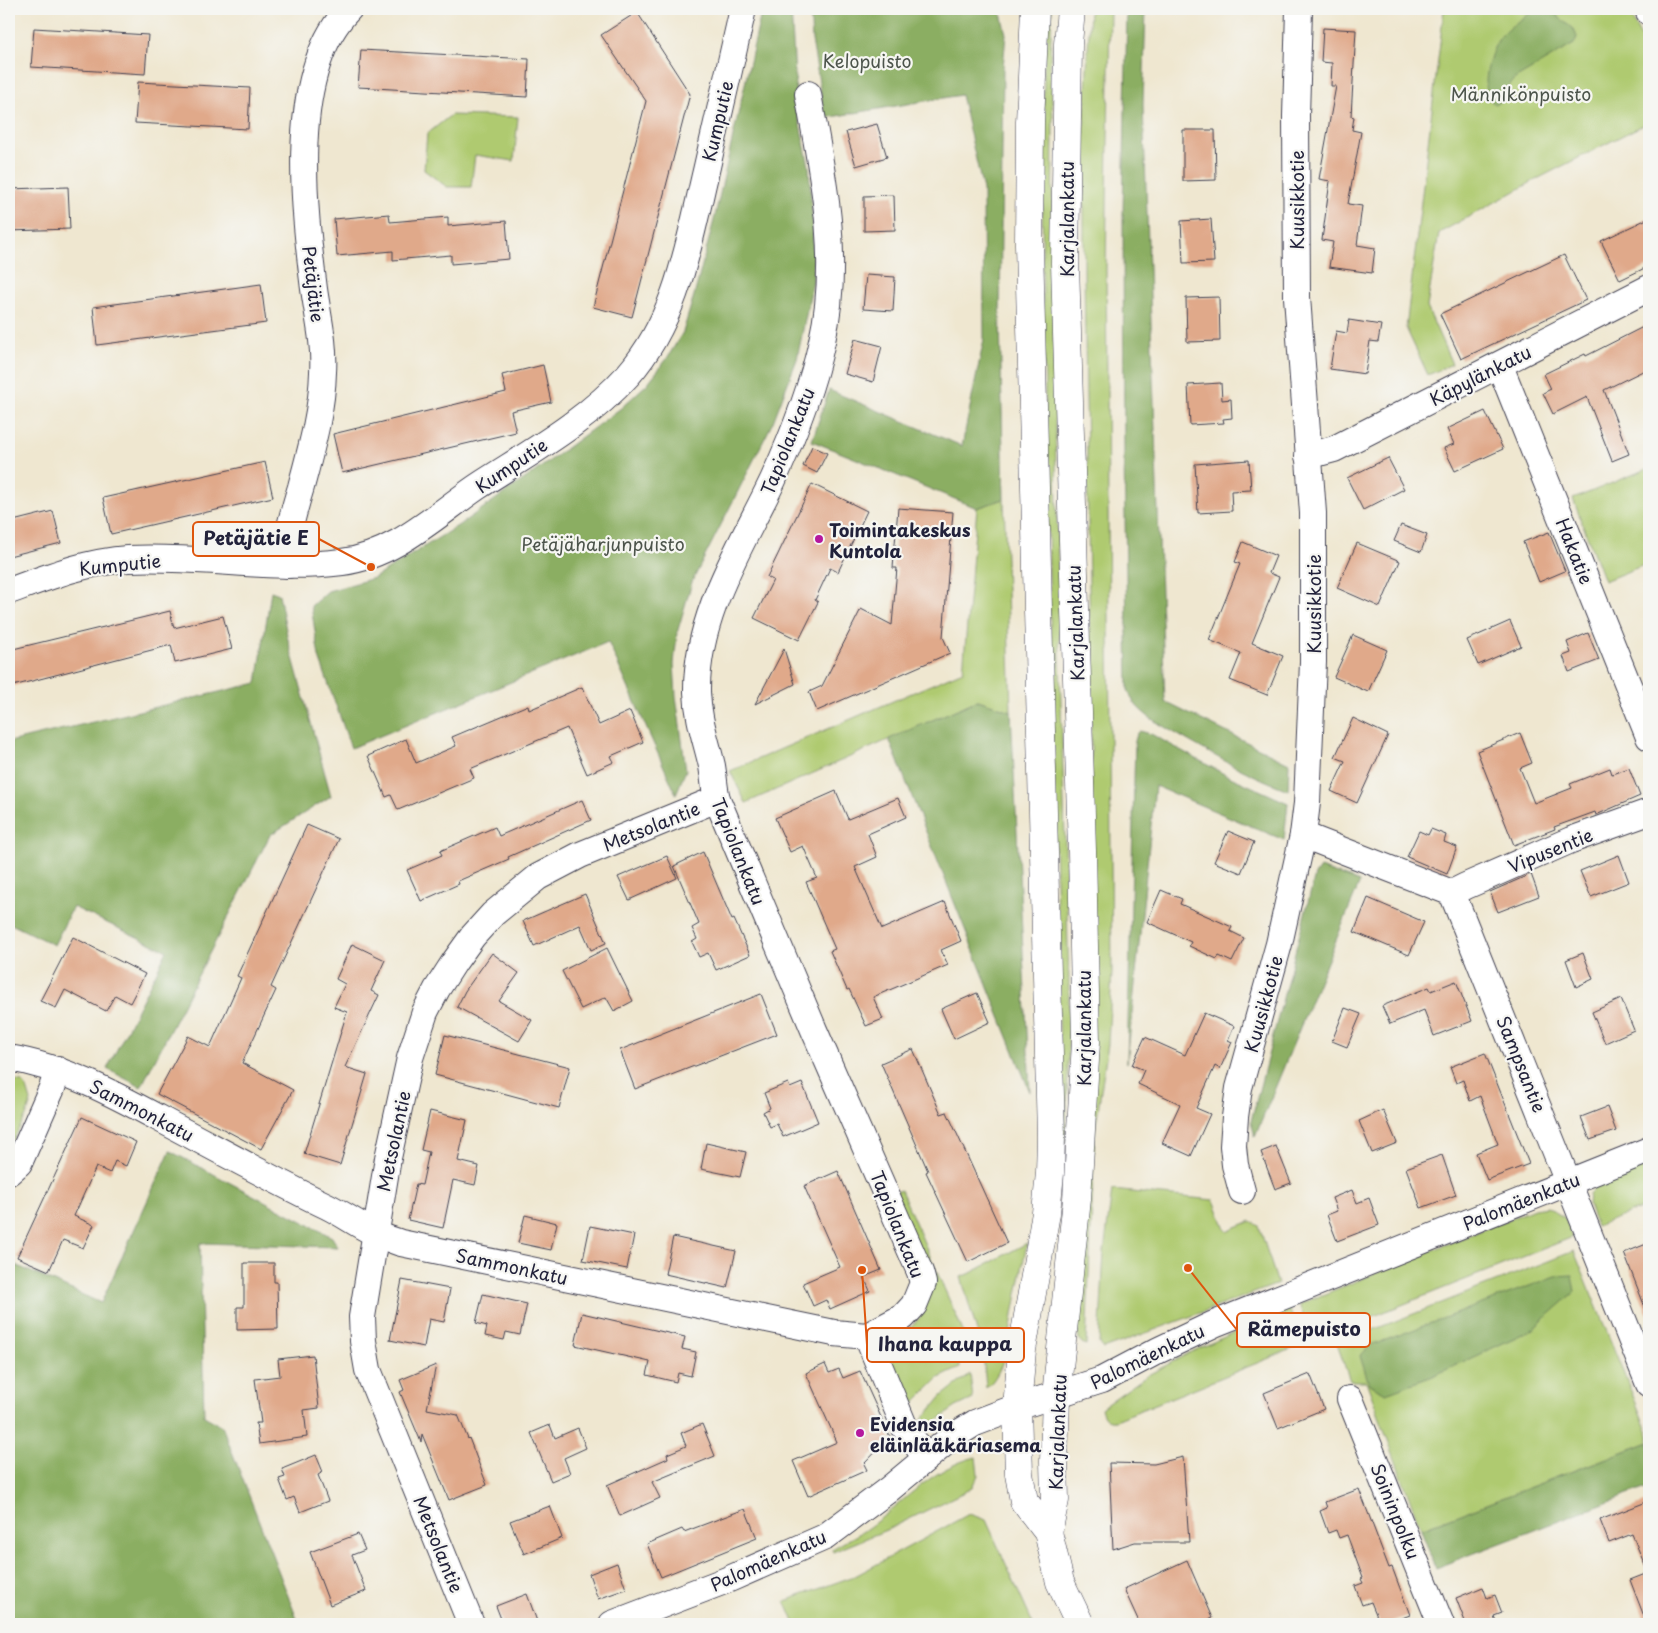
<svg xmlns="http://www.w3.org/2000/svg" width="1658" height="1633" viewBox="0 0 1658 1633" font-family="'Playpen Sans',sans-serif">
<rect width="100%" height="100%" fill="#f6f6f2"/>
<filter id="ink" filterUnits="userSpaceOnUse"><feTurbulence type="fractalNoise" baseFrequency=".02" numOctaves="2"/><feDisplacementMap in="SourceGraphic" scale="10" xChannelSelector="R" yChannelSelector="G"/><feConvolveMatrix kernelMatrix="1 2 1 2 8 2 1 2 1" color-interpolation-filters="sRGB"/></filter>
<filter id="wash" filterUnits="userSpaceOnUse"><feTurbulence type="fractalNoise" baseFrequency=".0096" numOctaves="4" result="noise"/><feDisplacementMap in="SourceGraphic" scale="20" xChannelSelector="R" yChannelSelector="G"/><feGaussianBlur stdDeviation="1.12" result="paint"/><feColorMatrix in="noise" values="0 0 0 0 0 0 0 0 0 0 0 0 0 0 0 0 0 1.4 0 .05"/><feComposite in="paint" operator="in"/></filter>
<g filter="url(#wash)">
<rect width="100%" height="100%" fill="#efe7d0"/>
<!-- green -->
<g fill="#afca70" stroke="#687656">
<path d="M1047,9H1052L1050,66L1053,118L1052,262L1060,667L1069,981L1068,1077L1065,1143L1062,1144L1042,263L1044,66Z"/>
<path d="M1090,9H1110L1106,271L1112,972L1108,1044L1095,1131L1086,1345C1077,1342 1078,1333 1078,1325L1091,1131V710L1084,270V130Z"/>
<path d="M1444,9H1627L1649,53V122L1541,177L1439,233L1427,307L1452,364L1428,375L1406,328Z"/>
<path d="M451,115L518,117L514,161L475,155L471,187H447L424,170L427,134Z"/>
<path d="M1649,468V563L1604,581L1573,499Z"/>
<path d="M1004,499L1011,711L978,700L746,803L730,771L963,671L977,508Z"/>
<path d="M9,1080L22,1082L27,1088L31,1101L27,1114L9,1148Z"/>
<path d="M1649,1164V1206L1596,1226L1588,1205L1589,1194L1598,1184Z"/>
<path d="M901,1190L962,1329L970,1357L932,1341L906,1333L921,1316L896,1192Z"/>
<path d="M1112,1190L1214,1200L1226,1231L1251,1221L1259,1226L1278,1284L1103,1349L1099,1344L1104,1252Z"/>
<path d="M1547,1207L1565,1218L1573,1237L1316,1339L1311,1336L1300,1307V1304L1534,1209Z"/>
<path d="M1027,1243C1023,1264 1019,1284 1015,1304C1010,1329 1007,1371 986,1388L983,1352L961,1277L969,1274Z"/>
<path d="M1574,1251L1649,1435V1442L1421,1529L1366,1381H1350L1337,1344Z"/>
<path d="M1289,1308L1301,1340L1297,1347L1116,1420C1106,1421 1103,1417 1101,1408L1105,1405L1148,1375L1191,1352Z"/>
<path d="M910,1345L960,1365V1368L939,1378L911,1406L885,1353L894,1347Z"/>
<path d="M970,1374L973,1399L956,1407L935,1422L928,1423L922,1420L942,1396Z"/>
<path d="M976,1457L978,1475L972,1488L891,1528L833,1552L832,1549C842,1543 852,1538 862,1532C900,1507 930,1468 976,1457Z"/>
<path d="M969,1514L986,1520L1033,1624H795L785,1601L857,1575Z"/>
</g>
<!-- forest -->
<g fill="#8bae62" stroke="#56684e">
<path d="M762,9H791L797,110L809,166L813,230V281L797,359L773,422L692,582L677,633L674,664L676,696L686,770L676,794L608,642L351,748L319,657L311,606L328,591L374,578L459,525L533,473L621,408L647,384L666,360L683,332L695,292L714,220Z"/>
<path d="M810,9H1000L1006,34L1003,68L1000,319L1004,499L977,508L812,441L829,390L962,446L984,339L983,190L961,95L825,118L812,40Z"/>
<path d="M1127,9H1146L1143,105L1165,702L1289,763L1288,790C1249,775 1212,755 1175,733C1161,725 1142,715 1133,701C1131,698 1130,694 1128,690L1124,458L1123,213Z"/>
<path d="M1536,9H1549L1574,30L1577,37L1574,44L1513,80L1498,103L1495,104C1477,93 1490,48 1502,35C1511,25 1525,17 1536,9Z"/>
<path d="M271,591L279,594L288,640L331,796L270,835L141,1087L107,1069L167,951L73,907L54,945L9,923V742L257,683Z"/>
<path d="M978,700L1011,711L1030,1092L889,739Z"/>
<path d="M1140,731L1151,734L1226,775L1288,803L1284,840L1155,786L1127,1063L1135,741L1137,734Z"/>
<path d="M1320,868L1360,882L1255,1137L1251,1121L1315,875Z"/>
<path d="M170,1151L332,1237L338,1247L200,1243L204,1416L222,1426L299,1624H9V1262L101,1303Z"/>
<path d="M1572,1275L1575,1292L1533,1329L1433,1376L1386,1393L1369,1384L1360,1356L1370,1346L1556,1276Z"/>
<path d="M1649,1442V1487L1435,1568L1421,1529Z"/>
</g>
<g id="blocks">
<!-- building -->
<g fill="#e0a98a">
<path d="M637,12L690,94L632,317L593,307L646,101L601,35Z"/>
<path d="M34,28L148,35L145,74L31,67Z"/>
<path d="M1323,28L1356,30L1351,116L1354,117L1352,130L1361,132L1348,204L1362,206L1357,245L1375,248L1372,273L1329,267L1333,242L1322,240L1330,181L1319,179L1336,86H1331L1332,63L1321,62Z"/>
<path d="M361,50L529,59L527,97L358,87Z"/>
<path d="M138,82L250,88L248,129L135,123Z"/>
<path d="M877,124L887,157L856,166L846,132Z"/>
<path d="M1183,130H1215L1216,180L1183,181Z"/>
<path d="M68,187L70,229L9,231V189Z"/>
<path d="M894,195L895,230L864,231V196Z"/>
<path d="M389,214L390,222L448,217V226L506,221L509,259L451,264V255L393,260V251L337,256L334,219Z"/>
<path d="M1649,218V266L1620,280L1601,241Z"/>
<path d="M1211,219L1214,262L1183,263L1181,221Z"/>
<path d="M1564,255L1586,300L1461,359L1440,314Z"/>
<path d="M866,275L895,277L893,311L863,309Z"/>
<path d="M261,284L266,323L97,345L93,307Z"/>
<path d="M1219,297L1220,341L1187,342L1186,298Z"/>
<path d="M1349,320L1381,325L1378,342L1370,341L1365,374L1330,369L1336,331L1347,333Z"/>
<path d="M1645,326L1649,335V368L1604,390L1629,454L1612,461L1587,397L1553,414L1543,393L1551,389L1544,374L1585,354L1586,356Z"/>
<path d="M855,339L882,346L873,382L845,374Z"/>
<path d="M543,365L551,402L511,411L516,432L342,473L333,434L506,392L502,375Z"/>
<path d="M1221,383L1222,400L1231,399L1232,418L1223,419L1224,423L1190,425L1188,385Z"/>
<path d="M1485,411L1503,449L1455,471L1444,448L1454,444L1447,429Z"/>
<path d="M812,446L827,453L817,473L803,466Z"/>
<path d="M1388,458L1404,489L1363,510L1347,478Z"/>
<path d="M1249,460L1251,490L1231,491L1232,511L1198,513L1195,464Z"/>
<path d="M265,462L273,497L111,534L103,498Z"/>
<path d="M812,484L867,511L838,572L830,568L815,600L818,602L799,640L754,618L773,580L767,577Z"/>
<path d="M898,508L953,512L943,637L950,653L817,711L809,692L822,686L861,609L892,625L897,568H893Z"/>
<path d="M53,511L61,543L9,556V522Z"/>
<path d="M1401,525L1427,535L1421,552L1394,541Z"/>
<path d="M1549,532L1565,571L1539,582L1523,542Z"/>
<path d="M1243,542L1276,556L1269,573L1279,577L1252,643L1283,656L1267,695L1230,680L1241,653L1209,640L1240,564L1235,562Z"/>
<path d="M1357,543L1400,561L1380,607L1337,588Z"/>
<path d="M170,611L174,628L223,616L232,649L175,663L171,645L9,687V650Z"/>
<path d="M1510,621L1521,646L1478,665L1467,640Z"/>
<path d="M1588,633L1599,660L1569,672L1563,656L1571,653L1567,642Z"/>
<path d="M1353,635L1387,650L1368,692L1334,677Z"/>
<path d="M784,649L795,684L755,704Z"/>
<path d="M582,687L599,725L630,711L643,742L611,756L614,762L587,774L567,728L470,769L474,778L398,810L391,795L386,797L368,756L406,739L416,763L456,746L452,737L528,705L529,710Z"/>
<path d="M1353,718L1388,735L1357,803L1331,791L1345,761L1335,757Z"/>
<path d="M1520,733L1532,763L1520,768L1534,803L1572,788L1570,784L1610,768L1612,774L1629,768L1640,796L1596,815L1595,812L1554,827L1555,829L1514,845L1477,751Z"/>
<path d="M836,791L848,819L898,798L906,817L868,834L877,857L855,867L882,929L945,902L961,941L941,950L948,965L873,997L883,1019L866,1026L849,989L847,990L830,951L835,949L806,882L817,878L803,846L790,852L775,818Z"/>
<path d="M582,800L591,820L508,857L509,859L458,881L459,884L421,901L407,870L442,855L440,851L495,827L499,836Z"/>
<path d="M307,825L339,839L271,987L276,990L242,1063L293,1090L261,1149L157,1094L188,1036L210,1047L241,978L237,976Z"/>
<path d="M1431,829L1446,835L1444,842L1457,847L1447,874L1407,857L1419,831L1428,835Z"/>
<path d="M1228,831L1254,842L1241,873L1214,862Z"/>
<path d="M703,852L732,920L734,919L750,955L716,970L708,953L699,957L692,942L697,939L692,928L699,924L674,866Z"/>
<path d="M1619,855L1629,882L1591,897L1580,871Z"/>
<path d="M667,856L677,878L629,900L618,877Z"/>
<path d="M1531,874L1539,896L1498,912L1490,892Z"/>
<path d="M1161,890L1182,899L1180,904L1232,927L1230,931L1244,938L1232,962L1219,956L1217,959L1189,946L1191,942L1147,922Z"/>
<path d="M585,894L606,943L591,950L580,925L534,946L523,921Z"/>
<path d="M1368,898L1424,922L1409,955L1354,932Z"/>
<path d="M73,937L145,974L130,1003L115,995L106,1011L65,990L56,1008L40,1001Z"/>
<path d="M352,944L385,960L371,991L379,995L345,1067L367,1074L340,1165L304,1154L347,1012L334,1007L345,984L336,979Z"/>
<path d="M607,948L633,1001L614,1011L606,997L581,1009L562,971Z"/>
<path d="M492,953L519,973L499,1001L532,1020L519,1041L457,1007L465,991Z"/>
<path d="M1583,953L1593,979L1576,987L1566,960Z"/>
<path d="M1456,981L1472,1021L1434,1036L1424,1010L1390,1024L1382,1006L1429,987L1431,991Z"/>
<path d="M977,993L990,1022L954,1039L941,1009Z"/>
<path d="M761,994L777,1034L635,1089L620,1050Z"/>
<path d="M1621,999L1634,1030L1605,1043L1592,1012Z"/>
<path d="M1345,1008L1361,1014L1347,1047L1332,1041Z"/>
<path d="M1204,1013L1234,1026L1228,1040L1232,1042L1220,1069L1215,1066L1196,1108L1210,1114L1191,1156L1162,1143L1180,1104L1138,1084L1144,1070L1132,1065L1145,1037L1185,1055Z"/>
<path d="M445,1035L570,1067L559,1108L435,1075Z"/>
<path d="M913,1049L941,1114L947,1112L1007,1243L968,1262L926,1172L928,1171L881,1063Z"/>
<path d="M1485,1053L1529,1164L1487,1180L1476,1153L1498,1144L1480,1096L1470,1101L1463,1080L1456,1083L1450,1067Z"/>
<path d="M788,1083L790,1088L802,1083L818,1122L783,1137L777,1124L770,1127L763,1112L770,1108L764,1093Z"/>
<path d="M1607,1107L1616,1131L1590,1140L1581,1117Z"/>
<path d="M1383,1110L1397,1143L1372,1153L1359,1121Z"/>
<path d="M430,1111L467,1120L458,1161L479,1166L475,1185L453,1180L443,1228L408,1220L416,1184L422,1185L429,1152L421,1150Z"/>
<path d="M82,1117L136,1142L126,1166L115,1161L110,1173L96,1167L74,1216L94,1225L83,1248L63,1240L49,1271L17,1257Z"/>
<path d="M706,1143L746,1152L740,1177L701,1169Z"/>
<path d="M1276,1146L1291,1183L1275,1189L1261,1152Z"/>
<path d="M1442,1155L1456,1195L1421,1208L1406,1168Z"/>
<path d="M838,1171L881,1270L864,1277L870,1291L830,1309L826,1300L813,1306L803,1283L840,1267L804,1186Z"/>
<path d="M1352,1190L1357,1203L1369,1198L1379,1225L1337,1241L1327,1215L1337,1211L1332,1198Z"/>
<path d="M525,1215L557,1223L551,1250L518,1243Z"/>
<path d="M590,1226L634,1235L627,1269L583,1260Z"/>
<path d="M673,1237L736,1251L727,1288L665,1274Z"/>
<path d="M1649,1243V1315H1648L1624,1253Z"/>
<path d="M244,1263H274V1282H277L278,1329L237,1330V1307H244Z"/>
<path d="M402,1280L450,1289L444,1322L429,1319L424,1347L390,1340Z"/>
<path d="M483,1294L527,1304L520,1335L506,1332L504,1340L485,1336L487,1326L476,1323Z"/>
<path d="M582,1313L685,1337L682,1349L696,1352L691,1376L678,1373L676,1382L647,1375L650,1362L575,1345Z"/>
<path d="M313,1355L319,1408L304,1410L307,1437L259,1444L256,1423H261L255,1379L280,1376L278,1359Z"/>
<path d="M825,1364L829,1373L839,1369L843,1378L860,1371L890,1437L864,1464L867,1470L808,1496L793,1461L837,1442L806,1373Z"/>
<path d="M436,1365L427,1409L458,1415L468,1439L469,1438L487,1485L449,1500L422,1434L421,1442L400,1392L404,1390L400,1380Z"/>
<path d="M1310,1374L1324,1409L1278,1428L1264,1393Z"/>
<path d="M702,1424L715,1456L652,1482L660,1498L620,1516L607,1485L668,1458L667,1454L686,1446L681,1433Z"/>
<path d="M550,1425L555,1438L578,1428L586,1448L564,1458L570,1473L551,1481L531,1433Z"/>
<path d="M316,1455L323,1472L318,1475L328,1501L300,1512L294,1497L287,1500L279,1479L285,1477L282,1469Z"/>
<path d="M1183,1457L1189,1542H1135L1113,1549L1109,1463L1154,1464Z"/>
<path d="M1359,1489L1389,1568L1392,1567L1410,1615L1386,1624H1380L1371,1602L1362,1605L1355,1586L1363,1583L1361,1579L1363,1578L1347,1535L1339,1538L1336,1530L1328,1533L1320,1511L1327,1508L1325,1502Z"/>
<path d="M1649,1501V1624H1647L1630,1580L1648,1573L1632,1534L1609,1543L1600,1520Z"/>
<path d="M550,1506L562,1538L524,1554L510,1521Z"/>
<path d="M745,1509L757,1538L661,1577L647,1544L682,1529L684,1532Z"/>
<path d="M358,1534L365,1550L352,1555L366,1591L330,1605L310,1552Z"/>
<path d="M1187,1560L1212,1618L1198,1624H1140L1124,1589Z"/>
<path d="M617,1563L626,1589L598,1599L589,1574Z"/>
<path d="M1483,1587L1487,1598L1495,1595L1502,1613L1494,1616L1497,1624H1466L1456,1598Z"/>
<path d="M527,1594L538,1624H503L496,1606Z"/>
</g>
</g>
</g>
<g filter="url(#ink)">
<use href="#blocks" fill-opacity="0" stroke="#414051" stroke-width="1"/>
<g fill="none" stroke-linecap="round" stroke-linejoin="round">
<defs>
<g id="minor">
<path d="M1648,9L1649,12"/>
<path d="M808,94C823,176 841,259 822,341C812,389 793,436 773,480C741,547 696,615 697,692C698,719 706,740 712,766C714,777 714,788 717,799L814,1030L920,1272L923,1283L914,1305L903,1317L867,1336"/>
<path d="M1500,366L1649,737"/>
<path d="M1308,456L1334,449L1649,288"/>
<path d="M288,565C289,552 288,539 290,527C293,514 297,500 301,487C311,449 322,411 323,372C325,344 318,317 314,289C304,209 287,72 349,9"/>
<path d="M9,591C48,577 85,562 128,559C199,555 271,571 342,562C394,556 436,515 477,487C529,453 586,422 628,375C678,318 689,242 706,171C718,117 731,63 743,9"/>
<path d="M1303,835L1452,893L1649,1384"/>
<path d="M1452,893L1466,886L1571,840L1649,812"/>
<path d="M9,1058C64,1067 114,1094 162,1120C217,1149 271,1179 327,1206C343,1214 357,1224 373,1232C382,1237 392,1240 401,1243L834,1333L867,1336L905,1428L926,1458"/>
<path d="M9,1172L19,1163L52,1088L58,1070"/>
<path d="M1242,1191L1235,1165L1233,1146L1235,1117L1239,1088L1279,944L1303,835L1307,803L1313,662V513L1297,297L1296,116L1299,9"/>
<path d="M1350,1399L1441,1624"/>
<path d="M471,1624L368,1370L363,1341L362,1317L388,1158L410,1058L425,1012L437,989L455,961L473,936L493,914L538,877L580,855L717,799"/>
<path d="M612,1624L727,1580L825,1537L888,1490L952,1437L975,1423L1017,1407L1102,1380L1159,1350L1214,1324L1649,1150"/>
</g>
<g id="major">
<path d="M1035,9L1030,122L1029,244L1051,1137L1050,1173L1046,1213L1022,1350L1017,1407L1019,1474L1024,1501L1048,1532L1060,1582L1080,1624"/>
<path d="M1048,1532L1055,1500L1054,1461L1056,1396L1077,1199L1086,1042L1082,851L1065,263L1068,44L1071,9"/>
</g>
</defs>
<!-- minor casing -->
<use href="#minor" stroke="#414051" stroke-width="28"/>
<!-- major casing -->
<use href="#major" stroke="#414051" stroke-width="29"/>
<!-- minor -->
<use href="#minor" stroke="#fff" stroke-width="26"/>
<!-- major -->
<use href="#major" stroke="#fff" stroke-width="28"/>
</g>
</g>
<!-- markers -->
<g fill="#b5179e" stroke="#f6f6f2" stroke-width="2">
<circle cx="819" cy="539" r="5"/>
<circle cx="860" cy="1433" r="5"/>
</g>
<g text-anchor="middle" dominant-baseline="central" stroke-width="4.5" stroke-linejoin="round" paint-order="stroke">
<!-- park labels -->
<g font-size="18" fill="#4c544b" stroke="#f6f6f2">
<text x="867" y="60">Kelopuisto</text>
<text x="1521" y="93">Männikönpuisto</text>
<text x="603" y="543">Petäjäharjunpuisto</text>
</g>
<!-- street labels -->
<g font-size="18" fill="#22223b" stroke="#f6f6f2">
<text transform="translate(717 121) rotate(-77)">Kumputie</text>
<text transform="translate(1296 200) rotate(-90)">Kuusikkotie</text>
<text transform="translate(1066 219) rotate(-90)">Karjalankatu</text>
<text transform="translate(314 284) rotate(83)">Petäjätie</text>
<text transform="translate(1480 375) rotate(-27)">Käpylänkatu</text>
<text transform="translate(787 441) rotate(-68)">Tapiolankatu</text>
<text transform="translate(511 465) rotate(-34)">Kumputie</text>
<text transform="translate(1575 551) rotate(68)">Hakatie</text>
<text transform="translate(120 564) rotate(-6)">Kumputie</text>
<text transform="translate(1313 604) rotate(-90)">Kuusikkotie</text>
<text transform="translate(1075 623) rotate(-92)">Karjalankatu</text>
<text transform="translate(651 826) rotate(-22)">Metsolantie</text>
<text transform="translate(1550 850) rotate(-22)">Vipusentie</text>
<text transform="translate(739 851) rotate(68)">Tapiolankatu</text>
<text transform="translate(1263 1004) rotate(-75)">Kuusikkotie</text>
<text transform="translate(1083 1028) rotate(-90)">Karjalankatu</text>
<text transform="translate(1522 1064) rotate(68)">Sampsantie</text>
<text transform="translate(142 1110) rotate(27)">Sammonkatu</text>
<text transform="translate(393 1141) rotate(-78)">Metsolantie</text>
<text transform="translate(1521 1201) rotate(-22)">Palomäenkatu</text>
<text transform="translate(898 1224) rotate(68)">Tapiolankatu</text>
<text transform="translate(512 1266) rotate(12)">Sammonkatu</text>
<text transform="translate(1147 1356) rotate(-26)">Palomäenkatu</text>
<text transform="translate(1057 1432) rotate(-88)">Karjalankatu</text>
<text transform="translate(1396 1511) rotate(68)">Soininpolku</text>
<text transform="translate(439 1544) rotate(68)">Metsolantie</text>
<text transform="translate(768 1560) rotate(-24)">Palomäenkatu</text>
</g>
<!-- poi labels -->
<g font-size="18" font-weight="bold" fill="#22223b" stroke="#f6f6f2" text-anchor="start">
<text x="829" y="529">Toimintakeskus<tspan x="829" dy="21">Kuntola</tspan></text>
<text x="870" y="1423">Evidensia<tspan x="870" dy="21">eläinlääkäriasema</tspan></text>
</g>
</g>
<!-- callouts -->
<path fill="none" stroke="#de560e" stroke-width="2" d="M371 567L319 539M1188 1268L1237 1330M862 1270L867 1345"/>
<g fill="#de560e" stroke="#f6f6f2" stroke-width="2">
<circle cx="371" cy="567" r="5"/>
<circle cx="1188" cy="1268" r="5"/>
<circle cx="862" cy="1270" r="5"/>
</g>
<g fill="#f6f6f2" stroke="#de560e" stroke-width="2">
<rect x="193" y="522" width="126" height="34" rx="5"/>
<rect x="1237" y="1313" width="133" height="34" rx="5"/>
<rect x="867" y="1328" width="157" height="34" rx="5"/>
</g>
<g font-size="19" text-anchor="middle" font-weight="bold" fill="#22223b">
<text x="256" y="545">Petäjätie E</text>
<text x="1304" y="1336">Rämepuisto</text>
<text x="945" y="1351">Ihana kauppa</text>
</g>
<!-- margin -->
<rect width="1658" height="1633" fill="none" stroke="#f6f6f2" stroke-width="30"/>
</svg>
